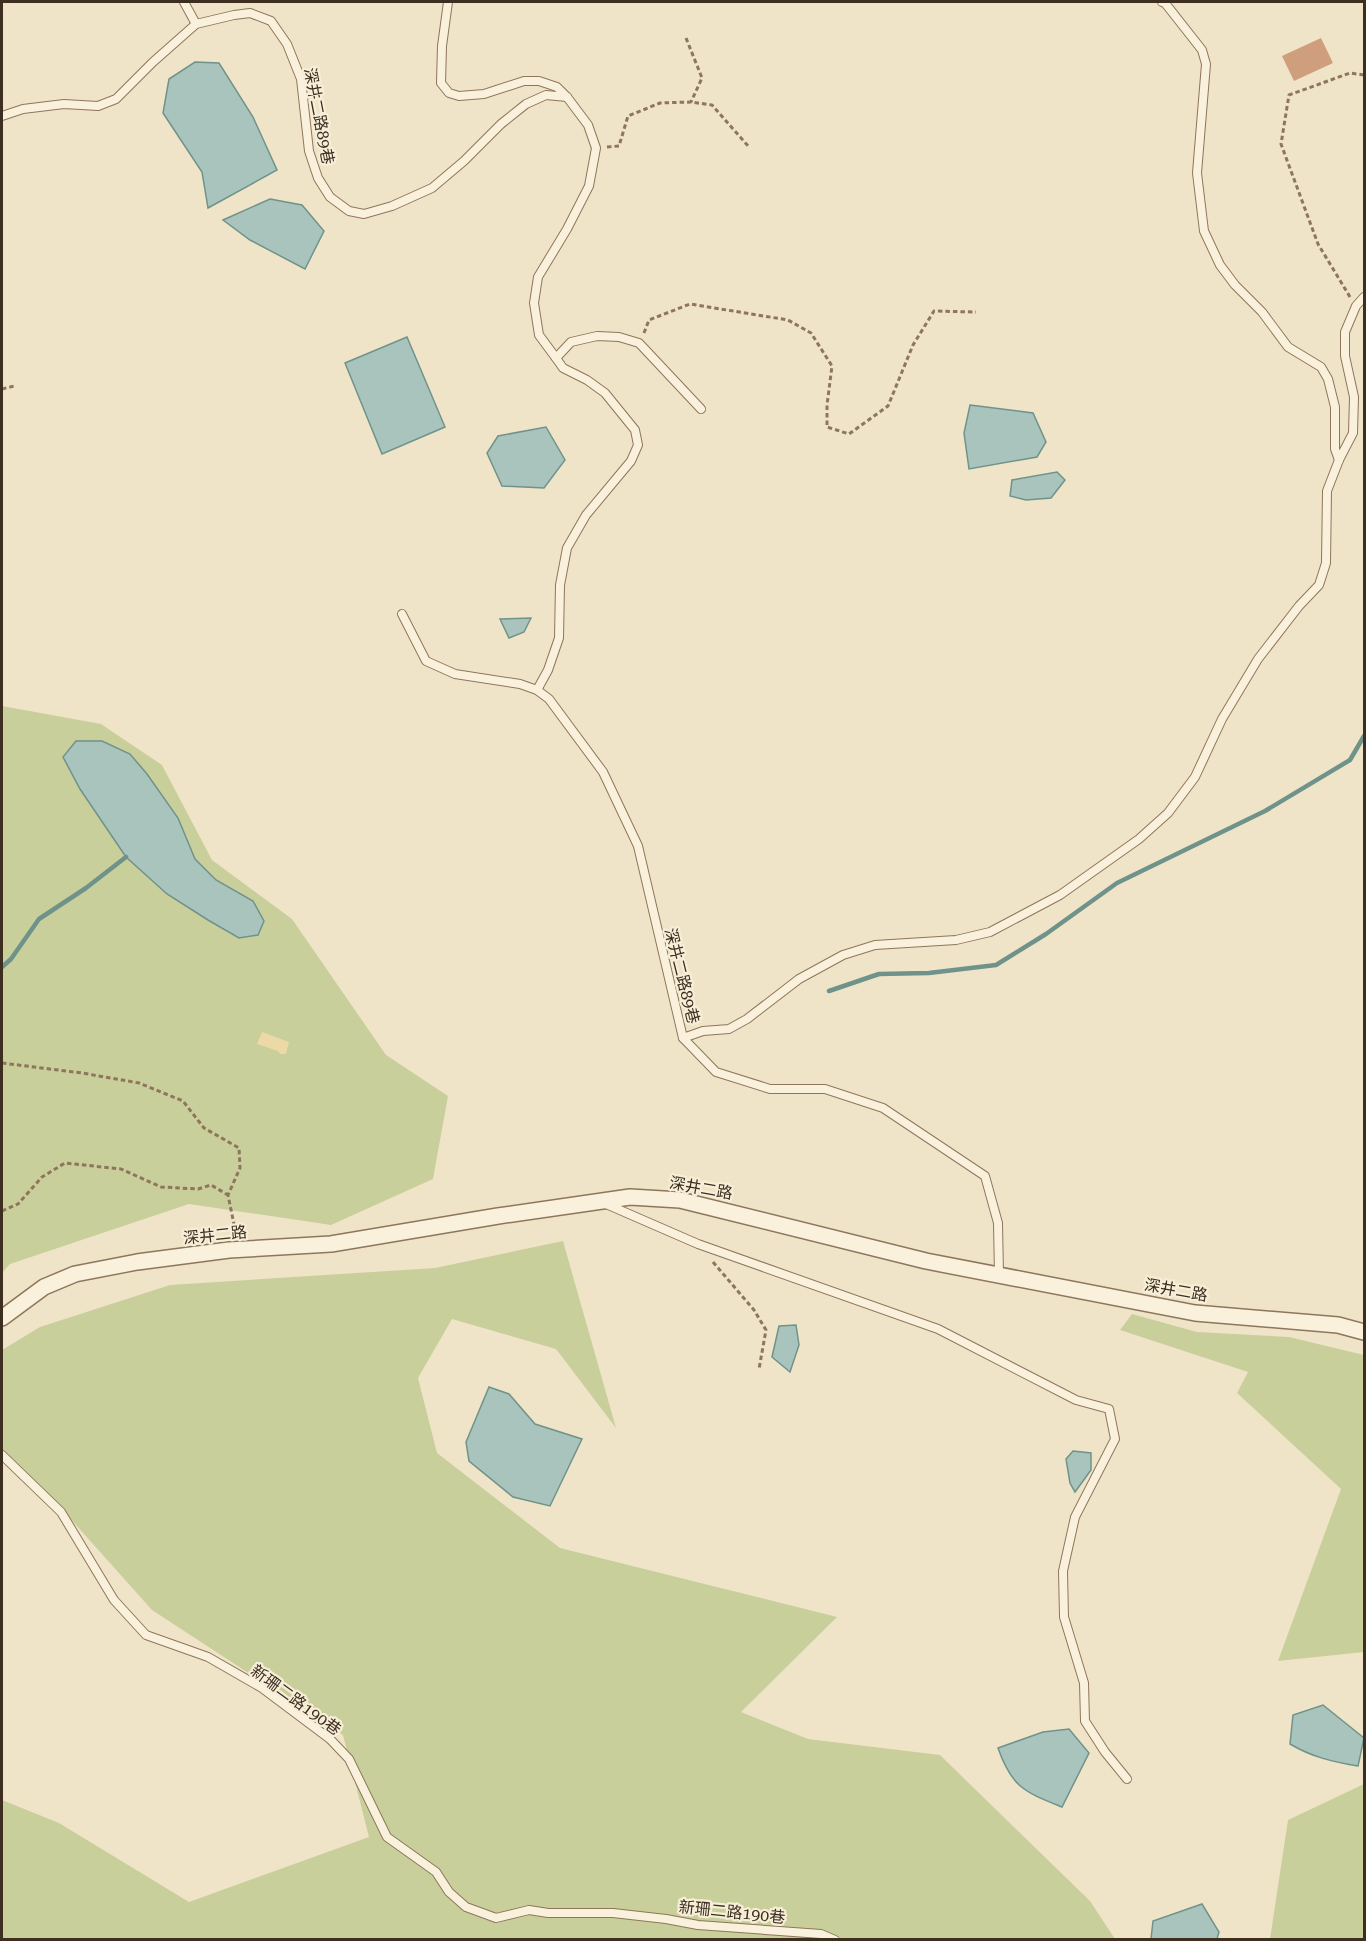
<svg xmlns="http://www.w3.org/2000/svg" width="1366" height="1941" viewBox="0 0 1366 1941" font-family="'Roboto Serif','Noto Sans TC',serif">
<rect width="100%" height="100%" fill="#f0e4c8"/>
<!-- green -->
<g fill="#c9cf9b">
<path d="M2,706L101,724L162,765L212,860L292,919L386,1055L448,1096L433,1179L331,1225L189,1204L10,1264L2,1273Z"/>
<path d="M563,1241L616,1428L556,1349L452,1319L418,1378L437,1453L560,1548L837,1617L741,1712L808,1739L940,1755L1090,1901L1115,1939H2V1800L59,1823L189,1902L369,1837L343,1735L152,1610L42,1487L2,1454V1350L40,1327L170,1285L435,1268Z"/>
<path d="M1132,1314L1197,1332L1289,1337L1364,1355V1652L1278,1661L1341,1489L1237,1393L1248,1372L1120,1330Z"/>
<path d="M1364,1784V1939H1270L1288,1820Z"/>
</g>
<!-- sand -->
<path fill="#ecd9a5" d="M262,1032L289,1042L286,1054H280L278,1051L257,1044Z"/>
<!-- water -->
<g fill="#a9c4bc" stroke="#6f938a" stroke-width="1.5">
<path d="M195,62L219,63L253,117L277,170L208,208L202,172L163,113L169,79Z"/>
<path d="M270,199L302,205L324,231L305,269L250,240L223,220Z"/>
<path d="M407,337L445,427L382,454L345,363Z"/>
<path d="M970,405L1033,413L1046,442L1037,457L969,469L964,433Z"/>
<path d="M546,427L565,460L544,488L502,486L487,453L498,436Z"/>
<path d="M1057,472L1065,480L1051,498L1026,500L1010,496L1012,480Z"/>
<path d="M531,618L524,632L509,638L500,619Z"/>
<path d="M76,741H102L130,754L147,774L178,818L195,859L216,880L253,901L264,921L258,935L239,938L208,920L167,894L126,857L80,789L63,757Z"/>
<path d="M796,1325L799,1345L790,1372L772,1357L779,1326Z"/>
<path d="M489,1387L509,1394L535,1424L582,1439L550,1506L513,1497L469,1461L466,1442Z"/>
<path d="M1073,1451L1091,1453V1470L1075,1492L1070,1483L1066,1459Z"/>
<path d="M1323,1705L1364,1738L1358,1766C1333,1762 1312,1757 1290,1744L1293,1715Z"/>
<path d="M1069,1729L1089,1753L1062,1807C1025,1792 1012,1788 998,1748L1043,1732Z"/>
<path d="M1202,1904L1219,1932L1217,1939H1151L1153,1921Z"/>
</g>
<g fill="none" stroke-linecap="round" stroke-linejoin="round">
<!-- stream -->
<g stroke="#6f938a" stroke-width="4.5">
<path d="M2,967L11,959L39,919L86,888L126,857"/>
<path d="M829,991L879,974L929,973L996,965L1046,934L1117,883L1265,811L1350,760L1364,736"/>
</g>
</g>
<!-- building -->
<path fill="#cf9f7d" d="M1321,38L1333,63L1294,81L1282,56Z"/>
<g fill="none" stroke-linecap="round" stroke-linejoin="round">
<defs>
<g id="service">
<path d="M184,2L196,24"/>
<path d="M448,2L442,46L441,83L449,93L459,96L484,94L524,81H539L557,87L567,97L588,125L596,148L589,186L567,229L538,277L534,303L539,335L556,358"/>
<path d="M1162,2L1165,3L1202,50L1206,64L1197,173L1204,231L1220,265L1235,285L1262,312L1288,347L1321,367L1328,379L1335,407V449L1339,460"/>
<path d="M2,116L23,109L64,104L98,106L116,99L153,62L196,24L234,15L250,13L271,21L287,44L301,79L309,151L318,178L330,197L349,211L364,214L392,206L432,188L464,161L501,124L526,104L546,95L567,97"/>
<path d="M402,614L426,661L455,674L520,684L537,690L549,699L603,772L638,846L683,1038L716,1072L770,1089H825L883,1108L985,1176L998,1223L999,1275"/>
<path d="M537,690L548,670L559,638L560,585L567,548L586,515L631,461L638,445L635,430L605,393L587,380L563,368L556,358L571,342L597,336L619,337L639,343L701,409"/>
<path d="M683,1038L703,1031L729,1029L747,1019L799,979L843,955L875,945L956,940L990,932L1060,895L1139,839L1168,813L1195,777L1222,719L1258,659L1299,606L1319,585L1326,563L1327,491L1339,460L1353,433L1354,397L1345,356V332L1356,306L1364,297"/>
<path d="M606,1204L698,1244L938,1329L1076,1400L1109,1409L1115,1439L1075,1517L1063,1571L1064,1617L1084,1683L1085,1721L1105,1752L1127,1779"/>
<path d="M2,1455L61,1512L114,1600L146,1635L208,1657L262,1688L330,1739L349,1759L387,1837L436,1872L449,1892L466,1907L496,1918L529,1910L548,1913H613L666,1919L698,1925L821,1934L835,1940"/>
</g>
<path id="minor" d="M2,1318L44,1287L75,1274L137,1262L229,1250L331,1244L498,1216L630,1197L680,1200L926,1261L1195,1313L1338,1325L1364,1332"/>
</defs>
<!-- service casing -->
<use href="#service" stroke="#8d765c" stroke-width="10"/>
<!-- minor casing -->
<use href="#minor" stroke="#8d765c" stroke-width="18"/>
<!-- path -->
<g stroke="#8d765c" stroke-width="3" stroke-dasharray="4.5 3" stroke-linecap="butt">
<path d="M686,38L702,78L691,102"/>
<path d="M607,147L619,146L628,116L660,103L691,102L712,105L749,147"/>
<path d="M1350,297L1318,244L1281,144L1289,95L1350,73L1364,75"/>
<path d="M644,333L649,320L690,304L788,320L811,333L832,366L827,405V427L849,434L888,406L913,345L934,311L976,312"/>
<path d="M2,389L14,386"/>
<path d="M2,1063L82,1073L139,1083L183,1101L204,1128L239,1148L240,1168L228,1195L236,1234"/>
<path d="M2,1211L18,1204L42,1177L65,1163L121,1169L161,1187L198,1189L211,1185L228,1195"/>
<path d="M713,1262L754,1310L766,1330L759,1369"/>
</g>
<!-- service -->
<use href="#service" stroke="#faf1dc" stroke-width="8"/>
<!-- minor -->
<use href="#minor" stroke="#faf1dc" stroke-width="15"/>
</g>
<g text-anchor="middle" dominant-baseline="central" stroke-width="4.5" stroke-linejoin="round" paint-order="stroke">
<!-- street labels -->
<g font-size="16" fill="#3d2e20" stroke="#f7eed8">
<text transform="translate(319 116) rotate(79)">深井二路89巷</text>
<text transform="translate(682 976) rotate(76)">深井二路89巷</text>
<text transform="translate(701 1188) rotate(10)">深井二路</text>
<text transform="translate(215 1235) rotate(-6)">深井二路</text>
<text transform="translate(1176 1290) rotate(10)">深井二路</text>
<text transform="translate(296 1700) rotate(36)">新珊二路190巷</text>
<text transform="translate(732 1912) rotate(6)">新珊二路190巷</text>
</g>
</g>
<!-- border -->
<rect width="1366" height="1941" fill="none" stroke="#3d2e20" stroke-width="6"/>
</svg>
